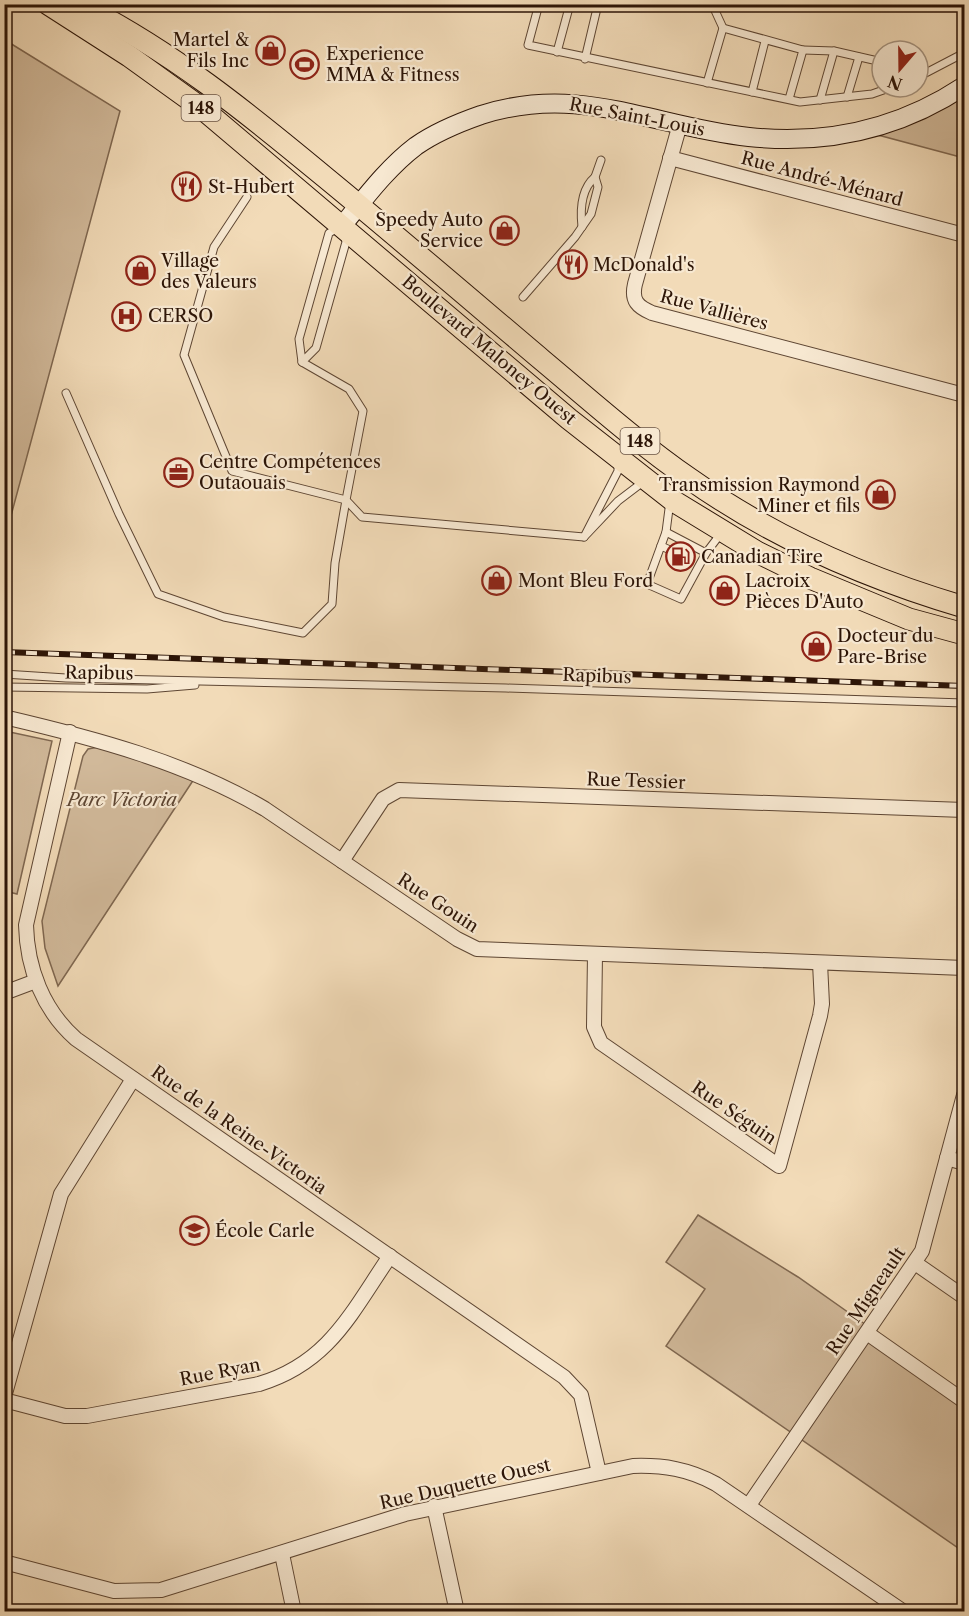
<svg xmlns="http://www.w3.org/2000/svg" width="969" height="1616" viewBox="0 0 969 1616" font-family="'Libre Caslon Text',serif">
<rect width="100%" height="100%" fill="#f2dbb8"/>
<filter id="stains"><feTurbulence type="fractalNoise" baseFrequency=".00333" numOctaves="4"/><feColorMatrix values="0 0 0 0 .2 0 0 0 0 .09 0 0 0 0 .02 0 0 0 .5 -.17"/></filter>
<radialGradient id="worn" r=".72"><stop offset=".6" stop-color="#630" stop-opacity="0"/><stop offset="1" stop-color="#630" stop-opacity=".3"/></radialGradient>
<!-- green -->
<g fill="#d1b99a" stroke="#7f6750" stroke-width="1.5">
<path d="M5,40L120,111L5,538Z"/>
<path d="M964,86V158L863,131Z"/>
<path d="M5,731L52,741L17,894L5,891Z"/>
<path d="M114,744L196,776L58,986L45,948L42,921L83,756L88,749Z"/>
<path d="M698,1215L798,1277L869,1327L964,1401V1552L666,1346L705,1289L666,1262Z"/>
</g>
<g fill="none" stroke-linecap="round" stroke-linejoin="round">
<defs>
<g id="lane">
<path d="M539,4L528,45L800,102L872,94L892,87"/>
<path d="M712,4L723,28"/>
<path d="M803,50L834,51L882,62"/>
<path d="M557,52L570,4"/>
<path d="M585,59L598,4"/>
<path d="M918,77L964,53"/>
<path d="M707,83L723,28L803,50L789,99"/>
<path d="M752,92L765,41"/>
<path d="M847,97L859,57"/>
<path d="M820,100L834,51"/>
<path d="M342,226L346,242L316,348L302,362L299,339L329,233Z"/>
<path d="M582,227C580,209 581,189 595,177"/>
<path d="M523,297L575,237L591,214L598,187L595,177L601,160"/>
<path d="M302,362L349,389L363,411L346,500L362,517L584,537"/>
<path d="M66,393L119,514L158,594L224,617L303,633L332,604L335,563L346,500L232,471L184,355L214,247L247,197"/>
<path d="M618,463V471L584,537L618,501L643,482"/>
<path d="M670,501L666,532L647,584L681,599L706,553L722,532"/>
<path d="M666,532L706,553"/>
<path d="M661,546L670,550"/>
<path d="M4,674L66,678L506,688L964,703"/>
<path d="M4,687L147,689L195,685"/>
</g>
<g id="street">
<path d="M680,124L635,284C631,301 638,307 652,313L964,395"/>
<path d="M670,158L964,235"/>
<path d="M4,717C94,738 185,762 265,809L457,939L477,949L964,968"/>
<path d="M70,732L26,925C27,968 43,1010 76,1039L564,1377L581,1395L599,1473"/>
<path d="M342,861L383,799L399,790L964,810"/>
<path d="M595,954L594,1027L601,1043L779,1166L820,1016L822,1004L820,963"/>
<path d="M4,993L36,981"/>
<path d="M947,1158L964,1163"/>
<path d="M915,1263L964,1297"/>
<path d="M867,1333L964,1401"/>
<path d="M4,1397L61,1194L133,1079"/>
<path d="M4,1400L65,1416H87L259,1384C329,1363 351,1313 390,1256"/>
<path d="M749,1505L922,1251L964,1095"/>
<path d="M434,1506L457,1612"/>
<path d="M282,1554L294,1612"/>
<path d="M4,1562L114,1591L161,1590L405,1514L633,1466C663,1465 689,1469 716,1484L904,1612"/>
</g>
<path id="secondary" d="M342,226C365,198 387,168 416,146C436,132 458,123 481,115C581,83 653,127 749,137C826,145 899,129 964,86"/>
<g id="primary">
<path d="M48,4L129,56L204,110L569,419L675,502L757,552L810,578L909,619L964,634"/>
<path d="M78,4C169,49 249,114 326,178C399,238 470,299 542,360C591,401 638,443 690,479C772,537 869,579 964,607"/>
</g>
</defs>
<!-- lane casing -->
<use href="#lane" stroke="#5e4633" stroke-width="9"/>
<!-- street casing -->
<use href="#street" stroke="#5e4633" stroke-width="16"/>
<!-- secondary casing -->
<use href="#secondary" stroke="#2d1507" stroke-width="20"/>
<!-- primary casing -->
<use href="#primary" stroke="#2d1507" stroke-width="23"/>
<!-- lane -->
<use href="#lane" stroke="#f7e8d1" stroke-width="7"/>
<!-- street -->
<use href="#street" stroke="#f7e8d1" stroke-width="14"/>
<!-- secondary -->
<use href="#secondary" stroke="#f7e8d1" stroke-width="18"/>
<!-- primary -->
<use href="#primary" stroke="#f2dbb8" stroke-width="21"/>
<defs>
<path id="rail" d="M4,652L964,686"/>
</defs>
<!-- rail casing -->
<use href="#rail" stroke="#2d1507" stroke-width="6"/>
<!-- rail -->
<use href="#rail" stroke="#f7e8d1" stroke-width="4" stroke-dasharray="11" stroke-linecap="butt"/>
</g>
<!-- icons -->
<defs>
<symbol id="shop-ring" viewBox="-11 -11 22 22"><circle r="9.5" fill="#f7e8d1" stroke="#8f2418" stroke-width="1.5"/><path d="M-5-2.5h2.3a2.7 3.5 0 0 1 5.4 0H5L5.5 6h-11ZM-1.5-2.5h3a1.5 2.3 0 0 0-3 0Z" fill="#8f2418"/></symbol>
<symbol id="stadium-ring" viewBox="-11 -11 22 22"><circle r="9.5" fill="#f7e8d1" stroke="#8f2418" stroke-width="1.5"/><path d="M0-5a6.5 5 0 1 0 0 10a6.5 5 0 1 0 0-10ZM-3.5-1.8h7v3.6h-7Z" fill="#8f2418"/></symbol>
<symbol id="restaurant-ring" viewBox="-11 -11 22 22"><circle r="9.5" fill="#f7e8d1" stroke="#8f2418" stroke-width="1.5"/><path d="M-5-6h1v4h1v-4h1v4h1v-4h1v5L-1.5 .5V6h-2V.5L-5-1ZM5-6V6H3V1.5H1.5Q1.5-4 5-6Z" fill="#8f2418"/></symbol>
<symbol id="hospital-ring" viewBox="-11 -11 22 22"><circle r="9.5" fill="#f7e8d1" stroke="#8f2418" stroke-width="1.5"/><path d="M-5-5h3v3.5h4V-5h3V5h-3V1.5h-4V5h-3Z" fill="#8f2418"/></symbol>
<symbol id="office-ring" viewBox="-11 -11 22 22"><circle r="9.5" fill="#f7e8d1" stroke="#8f2418" stroke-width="1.5"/><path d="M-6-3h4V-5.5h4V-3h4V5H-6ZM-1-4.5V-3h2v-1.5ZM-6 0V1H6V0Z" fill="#8f2418"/></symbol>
<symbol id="fuel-ring" viewBox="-11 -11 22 22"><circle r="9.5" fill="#f7e8d1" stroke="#8f2418" stroke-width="1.5"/><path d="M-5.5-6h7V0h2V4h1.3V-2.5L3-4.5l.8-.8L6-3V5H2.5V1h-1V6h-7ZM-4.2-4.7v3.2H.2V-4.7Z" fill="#8f2418"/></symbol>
<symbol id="school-ring" viewBox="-11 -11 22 22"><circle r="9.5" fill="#f7e8d1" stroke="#8f2418" stroke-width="1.5"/><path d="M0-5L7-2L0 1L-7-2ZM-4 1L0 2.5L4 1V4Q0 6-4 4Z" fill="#8f2418"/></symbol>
</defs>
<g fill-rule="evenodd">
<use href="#shop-ring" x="254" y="34" width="33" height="33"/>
<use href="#stadium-ring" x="288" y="48" width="33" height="33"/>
<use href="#restaurant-ring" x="170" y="170" width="33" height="33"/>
<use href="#shop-ring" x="488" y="214" width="33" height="33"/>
<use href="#restaurant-ring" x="556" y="248" width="33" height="33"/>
<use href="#shop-ring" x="124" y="254" width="33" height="33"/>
<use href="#hospital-ring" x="110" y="300" width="33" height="33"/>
<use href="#office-ring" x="162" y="456" width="33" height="33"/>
<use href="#shop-ring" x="864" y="478" width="33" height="33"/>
<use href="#fuel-ring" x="664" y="540" width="33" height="33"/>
<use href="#shop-ring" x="480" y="564" width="33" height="33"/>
<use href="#shop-ring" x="708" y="574" width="33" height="33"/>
<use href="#shop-ring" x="800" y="630" width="33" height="33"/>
<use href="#school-ring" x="178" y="1214" width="33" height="33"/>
</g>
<g text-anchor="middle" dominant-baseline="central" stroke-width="4.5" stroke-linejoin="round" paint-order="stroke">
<!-- shield labels -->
<g fill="#f7e8d1" stroke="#6a5444" stroke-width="1.5">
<rect x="181.5" y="95" width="39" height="26" rx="4.5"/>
<rect x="620.5" y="428" width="39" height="26" rx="4.5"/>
</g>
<g font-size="16" font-weight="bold" fill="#2d1507">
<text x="201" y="108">148</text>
<text x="640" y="441">148</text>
</g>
<!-- poi labels -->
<g font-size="18" fill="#2d1507" stroke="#f7e8d1" text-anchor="start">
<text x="249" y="40" text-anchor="end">Martel &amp;<tspan x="249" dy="21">Fils Inc</tspan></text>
<text x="326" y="54">Experience<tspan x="326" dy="21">MMA &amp; Fitness</tspan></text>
<text x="208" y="187">St-Hubert</text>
<text x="483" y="220" text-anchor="end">Speedy Auto<tspan x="483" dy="21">Service</tspan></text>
<text x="161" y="261">Village<tspan x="161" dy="21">des Valeurs</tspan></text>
<text x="593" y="265">McDonald's</text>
<text x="148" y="316">CERSO</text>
<text x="199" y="462">Centre Compétences<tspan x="199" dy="21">Outaouais</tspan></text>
<text x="860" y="485" text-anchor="end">Transmission Raymond<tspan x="860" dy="21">Miner et fils</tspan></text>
<text x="701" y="557">Canadian Tire</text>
<text x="518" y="581">Mont Bleu Ford</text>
<text x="745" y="581">Lacroix<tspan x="745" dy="21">Pièces D'Auto</tspan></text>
<text x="837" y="636">Docteur du<tspan x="837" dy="21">Pare-Brise</tspan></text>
<text x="215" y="1231">École Carle</text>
</g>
<!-- street labels -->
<g font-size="18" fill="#2d1507" stroke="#f7e8d1">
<text transform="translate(637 117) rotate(11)">Rue Saint-Louis</text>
<text transform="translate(822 179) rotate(15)">Rue André-Ménard</text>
<text transform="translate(714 310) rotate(15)">Rue Vallières</text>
<text transform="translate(489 350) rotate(40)">Boulevard Maloney Ouest</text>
<text transform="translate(99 673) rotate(1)">Rapibus</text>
<text transform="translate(597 676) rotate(2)">Rapibus</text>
<text transform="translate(636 781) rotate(2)">Rue Tessier</text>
<text transform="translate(438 903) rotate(33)">Rue Gouin</text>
<text transform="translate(734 1113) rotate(34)">Rue Séguin</text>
<text transform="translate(239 1130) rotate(35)">Rue de la Reine-Victoria</text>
<text transform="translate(866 1301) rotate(-56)">Rue Migneault</text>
<text transform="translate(220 1372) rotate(-11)">Rue Ryan</text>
<text transform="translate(465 1484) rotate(-13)">Rue Duquette Ouest</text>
</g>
<!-- park labels -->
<g font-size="18" font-style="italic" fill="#5e4633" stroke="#f7e8d1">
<text x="122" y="800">Parc Victoria</text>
</g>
</g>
<!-- margin -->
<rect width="969" height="1616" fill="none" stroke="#f2dbb8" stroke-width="24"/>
<rect x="6" y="6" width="957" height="1604" fill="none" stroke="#2d1507" stroke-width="3"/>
<rect x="12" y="12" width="945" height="1592" fill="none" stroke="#2d1507" stroke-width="1.5"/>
<!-- north arrow -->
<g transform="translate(900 69) rotate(200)"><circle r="28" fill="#f7e8d1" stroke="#a69480" stroke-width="1.5"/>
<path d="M0-4.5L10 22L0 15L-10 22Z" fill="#8f2418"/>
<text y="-9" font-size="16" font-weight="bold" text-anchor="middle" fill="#2d1507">N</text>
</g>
<rect width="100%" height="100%" filter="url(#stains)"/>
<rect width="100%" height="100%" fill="url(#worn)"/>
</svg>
